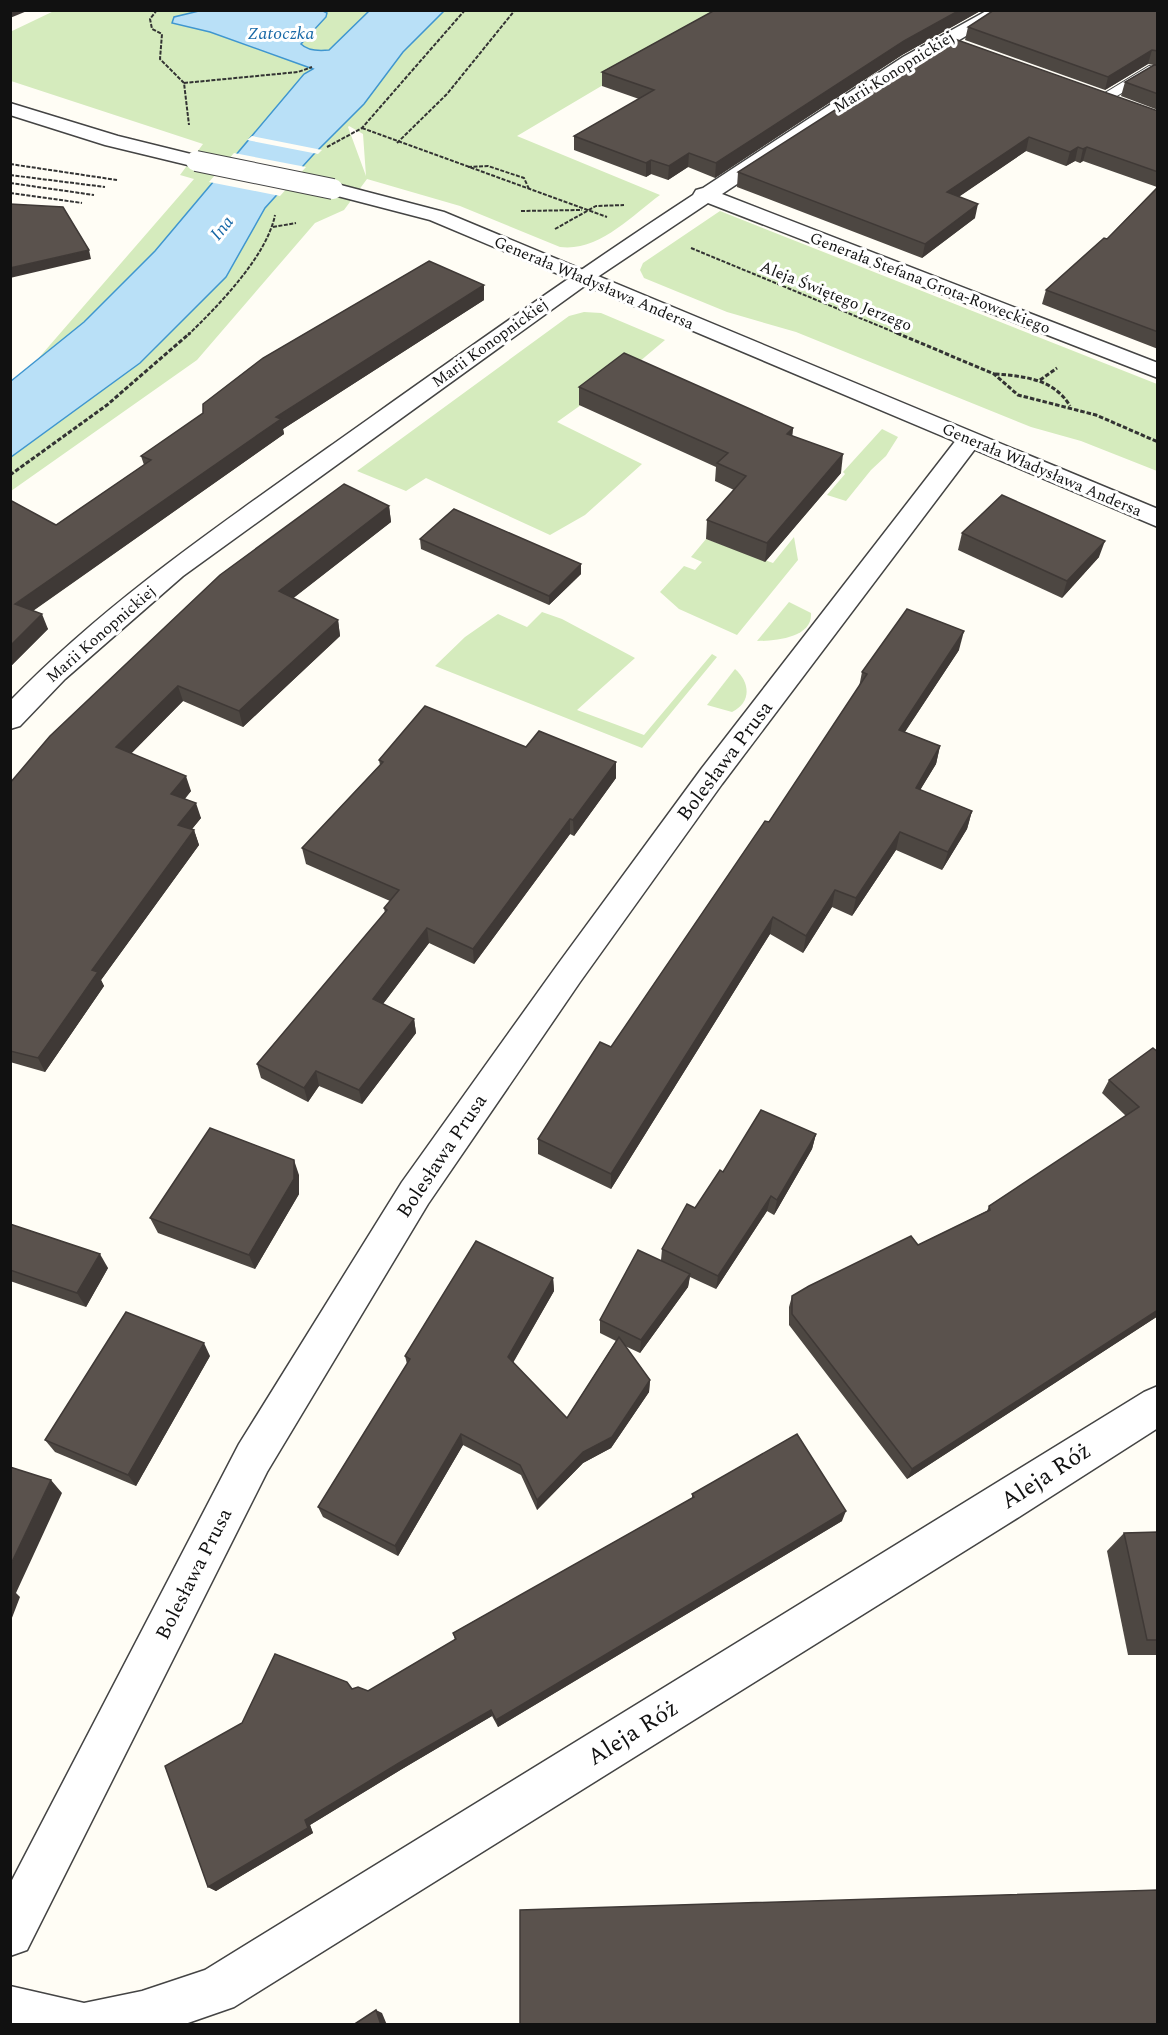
<svg xmlns="http://www.w3.org/2000/svg" width="1168" height="2035" viewBox="0 0 1168 2035" font-family="Spectral,serif">
<rect width="100%" height="100%" fill="#fffdf5"/>
<!-- green -->
<g fill="#d5ebbd" fill-rule="evenodd">
<path d="M56,10L728,11L517,136L660,195C631,216 599,252 560,247L460,206L367,179L344,210L315,223L197,360L11,491V381L30,368L194,179L180,175L203,144L11,81L10,32ZM349,126L363,134L366,176L348,127Z"/>
<path d="M720,211L1157,384V471L1081,441L1031,427L796,332L727,312L644,278L640,270L643,263Z"/>
<path d="M584,312L601,313L665,340L626,373L557,422L642,464L585,515L550,535L426,478L406,491L357,471L569,316Z"/>
<path d="M882,429L898,437L886,456L871,470L846,501L827,495L845,474L843,472Z"/>
<path d="M794,537L798,560L737,635L679,609L660,592L684,566L695,570L702,562L691,557L706,539L773,563Z"/>
<path d="M789,602L811,613C813,638 775,641 757,641Z"/>
<path d="M542,612L562,619L635,658L577,710L644,735L712,654L717,657L642,748L435,666L465,637L498,614L527,627Z"/>
<path d="M735,669C750,682 752,702 732,712L707,705Z"/>
</g>
<!-- water -->
<path fill="#b9e0f7" stroke="#3f96cf" stroke-width="1.5" d="M203,10L323,11L327,13L326,17L301,44C308,51 320,51 329,50L369,11H444L403,52L364,104L313,155L265,208L226,277L140,363L11,457V381L84,322L155,251L304,74L313,69L210,32L172,23L174,17Z"/>
<!-- pier -->
<g fill="#fffdf5">
<path d="M252,136L322,150L318,154L247,140Z"/>
<path d="M234,153L306,167L280,196L209,182Z"/>
</g>
<g fill="none" stroke-linecap="round" stroke-linejoin="round">
<defs>
<path id="service" d="M1149,66L1158,68V78L1150,76L1107,102H1097L1095,99Z"/>
<g id="minor">
<path d="M988,10H1010L917,65L722,194L1158,363V378L708,203L590,282L183,576L65,679L20,726L10,729V701C105,603 218,526 329,447C449,362 569,276 693,195L696,190L703,188L903,57Z"/>
<path d="M969,433L978,435L981,440L978,445L722,784L580,982L428,1204L267,1472L27,1950L10,1956V1884L239,1444L402,1182L558,964L702,768L960,435Z"/>
<path d="M1158,1386V1428L1019,1517L234,2007L185,2024H10V1986L84,2003L142,1991L205,1970L1144,1392Z"/>
</g>
<g id="tertiary">
<path d="M10,103L118,136L203,157L206,161L203,165L196,167L105,145L10,115Z"/>
<path d="M333,183L444,212L1158,509V527L430,220L326,193L323,189L326,185Z"/>
</g>
</defs>
<!-- service casing -->
<use href="#service" stroke="#444" stroke-width="2"/>
<!-- minor casing -->
<use href="#minor" stroke="#444" stroke-width="3"/>
<!-- tertiary casing -->
<use href="#tertiary" stroke="#444" stroke-width="3"/>
<!-- path-far1 -->
<g stroke="#333" stroke-width="2" stroke-dasharray="4 1.5" stroke-linecap="butt">
<path d="M157,10L150,19L152,29L162,34L160,59L184,83L189,125"/>
<path d="M184,83L298,72L312,67"/>
<path d="M362,128L607,217"/>
<path d="M397,143L447,94L515,10"/>
<path d="M327,147L362,128L465,10"/>
<path d="M10,164L117,180"/>
<path d="M468,167L488,166L524,178L529,189"/>
<path d="M10,175L105,187"/>
<path d="M10,183L94,195"/>
<path d="M10,193L82,203"/>
<path d="M521,211L582,210"/>
<path d="M273,227L296,223"/>
<path d="M555,229L596,206L624,205"/>
<path d="M691,248L901,335"/>
<path d="M188,335C218,306 267,256 275,215"/>
</g>
<!-- path -->
<g stroke="#333" stroke-width="3" stroke-dasharray="4.5 2" stroke-linecap="butt">
<path d="M897,333L994,374L1018,395L1096,415L1158,442"/>
<path d="M995,374C1024,376 1054,379 1070,406"/>
<path d="M1040,380L1057,368"/>
<path d="M10,475L107,405L190,333"/>
</g>
<!-- service -->
<use href="#service" fill="#fff" fill-rule="evenodd"/>
<!-- minor -->
<use href="#minor" fill="#fff" fill-rule="evenodd"/>
<!-- tertiary -->
<use href="#tertiary" fill="#fff" fill-rule="evenodd"/>
<defs>
<path id="tertiary-bridge" d="M196,161L333,189"/>
</defs>
<!-- tertiary-bridge casing -->
<use href="#tertiary-bridge" stroke="#444" stroke-width="22" stroke-linecap="butt"/>
<!-- tertiary-bridge -->
<use href="#tertiary-bridge" stroke="#fff" stroke-width="20"/>
</g>
<!-- wall -->
<g fill="#4d4742">
<path d="M715,10H982L902,55L715,178L688,167L668,180L651,174L646,177L574,150V136L639,99L602,86V72Z"/>
<path d="M1158,10V110L1121,96L1125,82L1154,65L1148,64L1105,90L965,40L968,27Z"/>
<path d="M1158,111V349L1042,304L1046,290L1107,239L1157,187L1083,161L1080,163L1075,161L1066,166L1026,151L958,197L975,218L922,258L737,187L738,172Z"/>
<path d="M484,285V300L283,429L284,434L33,611L48,629L10,667L56,525L144,465L141,456Z"/>
<path d="M579,387L793,428L792,436L841,473L765,562L706,539L707,520L734,490L715,481L716,467L579,405Z"/>
<path d="M389,506L391,522L293,598L338,620L340,636L243,727L183,701L131,753L191,791L185,799L201,818L192,829L194,830L199,845L101,980L104,986L45,1072L10,1062V783Z"/>
<path d="M962,533L1099,557L1062,598L958,550Z"/>
<path d="M420,539L581,574L549,605L421,549Z"/>
<path d="M959,650L905,732L940,746L936,764L920,790L972,811L967,829L942,870L896,850L852,916L832,907L803,953L770,934L611,1189L538,1154V1139L611,1047L769,822L859,687L862,672Z"/>
<path d="M526,747L616,762V778L574,836L570,834L474,964L429,943L383,1004L414,1019L416,1033L362,1104L319,1086L308,1102L261,1078L257,1064L385,913L384,908L390,901L306,864L302,848L380,765L379,760Z"/>
<path d="M1158,1052V1316L907,1479L789,1325V1307L792,1296L918,1245L987,1211L989,1206L1126,1116L1102,1093L1109,1080Z"/>
<path d="M816,1134L812,1149L774,1215L767,1211L716,1289L690,1277L688,1287L640,1353L625,1346L650,1380L649,1392L611,1448L583,1463L537,1510L521,1475L463,1445L398,1556L323,1517L318,1507L407,1364L405,1356L553,1278L554,1291L513,1363L567,1418L616,1341L600,1333V1320L661,1260L662,1249L723,1172Z"/>
<path d="M299,1175V1194L255,1269L158,1233L150,1218Z"/>
<path d="M10,1224L108,1268L86,1307L10,1281Z"/>
<path d="M210,1356L136,1486L55,1452L45,1440Z"/>
<path d="M692,1494L842,1521L498,1727L492,1716L402,1769L310,1825L313,1833L216,1891L208,1887L352,1689L368,1691L455,1640L453,1633L692,1498Z"/>
<path d="M1158,1532V1655H1128L1107,1551L1124,1533Z"/>
</g>
<!-- shaded-wall -->
<g fill="#3f3936">
<path d="M10,10H27V11L10,18Z"/>
<path d="M960,10H982L902,55L715,178L716,163L904,41Z"/>
<path d="M1152,50L1148,64L1105,90L1108,77Z"/>
<path d="M1029,137L1026,151L944,207L947,192Z"/>
<path d="M1078,147L1075,161L1066,166L1070,152Z"/>
<path d="M1087,147L1083,161L1080,163L1083,149Z"/>
<path d="M689,153L688,167L668,180L669,166Z"/>
<path d="M651,160V174L646,177V163Z"/>
<path d="M978,204L975,218L922,258L925,244Z"/>
<path d="M89,250L91,259L10,278V268Z"/>
<path d="M484,285V300L283,429L284,434L21,619L15,604L276,417Z"/>
<path d="M793,428L791,447L787,434Z"/>
<path d="M843,454L841,473L765,562L767,543Z"/>
<path d="M389,506L391,522L282,607L279,591Z"/>
<path d="M1105,541L1099,557L1062,598L1067,581Z"/>
<path d="M581,564V574L549,605V596Z"/>
<path d="M42,614L48,629L10,667V646Z"/>
<path d="M338,620L340,636L243,727L239,711Z"/>
<path d="M964,631L959,650L894,748L899,730Z"/>
<path d="M178,686L183,701L122,763L116,747Z"/>
<path d="M940,746L936,764L911,805L916,788Z"/>
<path d="M616,762V778L574,836L573,820Z"/>
<path d="M186,776L191,791L175,809L171,794Z"/>
<path d="M196,803L201,818L183,840L178,825Z"/>
<path d="M972,811L967,829L942,870L948,852Z"/>
<path d="M570,819V834L474,964L473,949Z"/>
<path d="M194,830L199,845L101,980L104,986L45,1072L38,1058L92,970Z"/>
<path d="M900,832L896,850L852,916L856,898Z"/>
<path d="M835,890L832,907L803,953L806,936Z"/>
<path d="M773,917L770,934L611,1189V1174Z"/>
<path d="M427,928L429,943L376,1013L373,999Z"/>
<path d="M414,1019L416,1033L362,1104L359,1090Z"/>
<path d="M316,1071L319,1086L308,1102L304,1088Z"/>
<path d="M816,1134L812,1149L774,1215L777,1200Z"/>
<path d="M294,1160L299,1175V1194L255,1269L249,1255Z"/>
<path d="M771,1196L767,1211L716,1289L718,1276Z"/>
<path d="M100,1254L108,1268L86,1307L77,1293Z"/>
<path d="M690,1274L688,1287L640,1353L641,1340Z"/>
<path d="M553,1278L554,1291L509,1369L508,1357Z"/>
<path d="M1158,1310V1316L907,1479L912,1469Z"/>
<path d="M204,1343L210,1356L136,1486L128,1475Z"/>
<path d="M650,1380L649,1392L611,1448L583,1463L537,1510V1500Z"/>
<path d="M461,1434L463,1445L398,1556L395,1546Z"/>
<path d="M51,1480L62,1493L16,1593L20,1597L10,1623V1566Z"/>
<path d="M846,1511L842,1521L498,1727L496,1720Z"/>
<path d="M491,1710L492,1716L402,1769L310,1825L313,1833L216,1891L208,1887L305,1820L399,1763Z"/>
<path d="M376,2010L382,2013L387,2025H381Z"/>
</g>
<!-- building -->
<g fill="#5a524d" stroke="#3f3936" stroke-width="1.5">
<path d="M715,10H960L904,41L716,163L689,153L669,166L651,160L646,163L574,136L654,90L602,72Z"/>
<path d="M994,10H1158V51L1152,50L1108,77L968,27Z"/>
<path d="M949,37L1158,111V172L1087,147L1083,149L1078,147L1070,152L1029,137L947,192L978,204L925,244L738,172Z"/>
<path d="M1154,65H1158V94L1125,82Z"/>
<path d="M1158,187V332L1046,290L1104,238L1107,239Z"/>
<path d="M10,204L63,207L89,250L10,268Z"/>
<path d="M429,261L484,285L276,417L281,419L15,604L42,614L10,646V500L56,525L151,460L141,456L203,413V404L263,358Z"/>
<path d="M624,353L793,428L787,434L843,454L767,543L707,520L746,476L717,463L728,453L579,387Z"/>
<path d="M344,484L389,506L279,591L338,620L239,711L178,686L116,747L186,776L171,794L196,803L178,825L194,830L92,970L98,972L38,1058L10,1051V783L50,736L220,575Z"/>
<path d="M1002,495L1105,541L1067,581L962,533Z"/>
<path d="M454,509L581,564L549,596L420,539Z"/>
<path d="M907,609L964,631L899,730L940,746L916,788L972,811L948,852L900,832L856,898L835,890L806,936L773,917L611,1174L538,1139L600,1042L611,1047L765,821L769,822L867,674L862,672Z"/>
<path d="M425,706L526,747L539,731L616,762L573,820L570,819L473,949L427,928L373,999L414,1019L359,1090L316,1071L304,1088L257,1064L387,910L384,908L399,890L302,848L383,762L379,760Z"/>
<path d="M1153,1048L1158,1052V1310L912,1469L792,1314V1296L809,1286L911,1236L918,1245L990,1210L989,1206L1139,1107L1109,1080Z"/>
<path d="M761,1110L816,1134L777,1200L771,1196L718,1276L662,1249L687,1204L695,1208L720,1170L723,1172Z"/>
<path d="M210,1128L294,1160V1179L249,1255L150,1218Z"/>
<path d="M10,1224L100,1254L77,1293L10,1270Z"/>
<path d="M476,1241L553,1278L508,1357L567,1418L619,1337L650,1380L612,1437L583,1452L537,1500L520,1465L461,1434L395,1546L318,1507L410,1359L405,1356Z"/>
<path d="M638,1250L690,1274L641,1340L600,1320Z"/>
<path d="M126,1312L204,1343L128,1475L45,1440Z"/>
<path d="M797,1434L846,1511L496,1720L491,1710L399,1763L305,1820L308,1828L208,1887L165,1766L242,1723L275,1654L347,1682L352,1689L358,1687L368,1691L456,1639L453,1633L694,1497L692,1494Z"/>
<path d="M10,1467L51,1480L10,1566Z"/>
<path d="M1158,1532V1640H1147L1124,1533Z"/>
<path d="M1158,1890V2025H520V1910Z"/>
<path d="M376,2010L381,2025H353Z"/>
</g>
<g text-anchor="middle" dominant-baseline="central" stroke-width="6" stroke-linejoin="round" paint-order="stroke">
<!-- far-street labels -->
<g font-size="16" fill="#111" stroke="#fff">
<text transform="translate(894 72) rotate(-32)">Marii Konopnickiej</text>
<text transform="translate(594 283) rotate(23)">Generała Władysława Andersa</text>
<text transform="translate(930 283) rotate(21)">Generała Stefana Grota-Roweckiego</text>
<text transform="translate(836 296) rotate(22)">Aleja Świętego Jerzego</text>
<text transform="translate(490 343) rotate(-36)">Marii Konopnickiej</text>
<text transform="translate(1042 470) rotate(23)">Generała Władysława Andersa</text>
<text transform="translate(101 634) rotate(-41)">Marii Konopnickiej</text>
</g>
<!-- far-water labels -->
<g font-size="18" font-style="italic" fill="#1768a6" stroke="#fff">
<text x="281" y="33">Zatoczka</text>
<text transform="translate(222 228) rotate(-52)">Ina</text>
</g>
<!-- street labels -->
<g font-size="20" fill="#111" stroke="#fff">
<text transform="translate(725 761) rotate(-53)">Bolesława Prusa</text>
<text transform="translate(442 1156) rotate(-56)">Bolesława Prusa</text>
<text transform="translate(194 1574) rotate(-63)">Bolesława Prusa</text>
</g>
<!-- near-street labels -->
<g font-size="24" fill="#111" stroke="#fff">
<text transform="translate(1046 1476) rotate(-33)">Aleja Róż</text>
<text transform="translate(633 1733) rotate(-32)">Aleja Róż</text>
</g>
</g>
<!-- border -->
<rect width="1168" height="2035" fill="none" stroke="#111111" stroke-width="24"/>
</svg>
